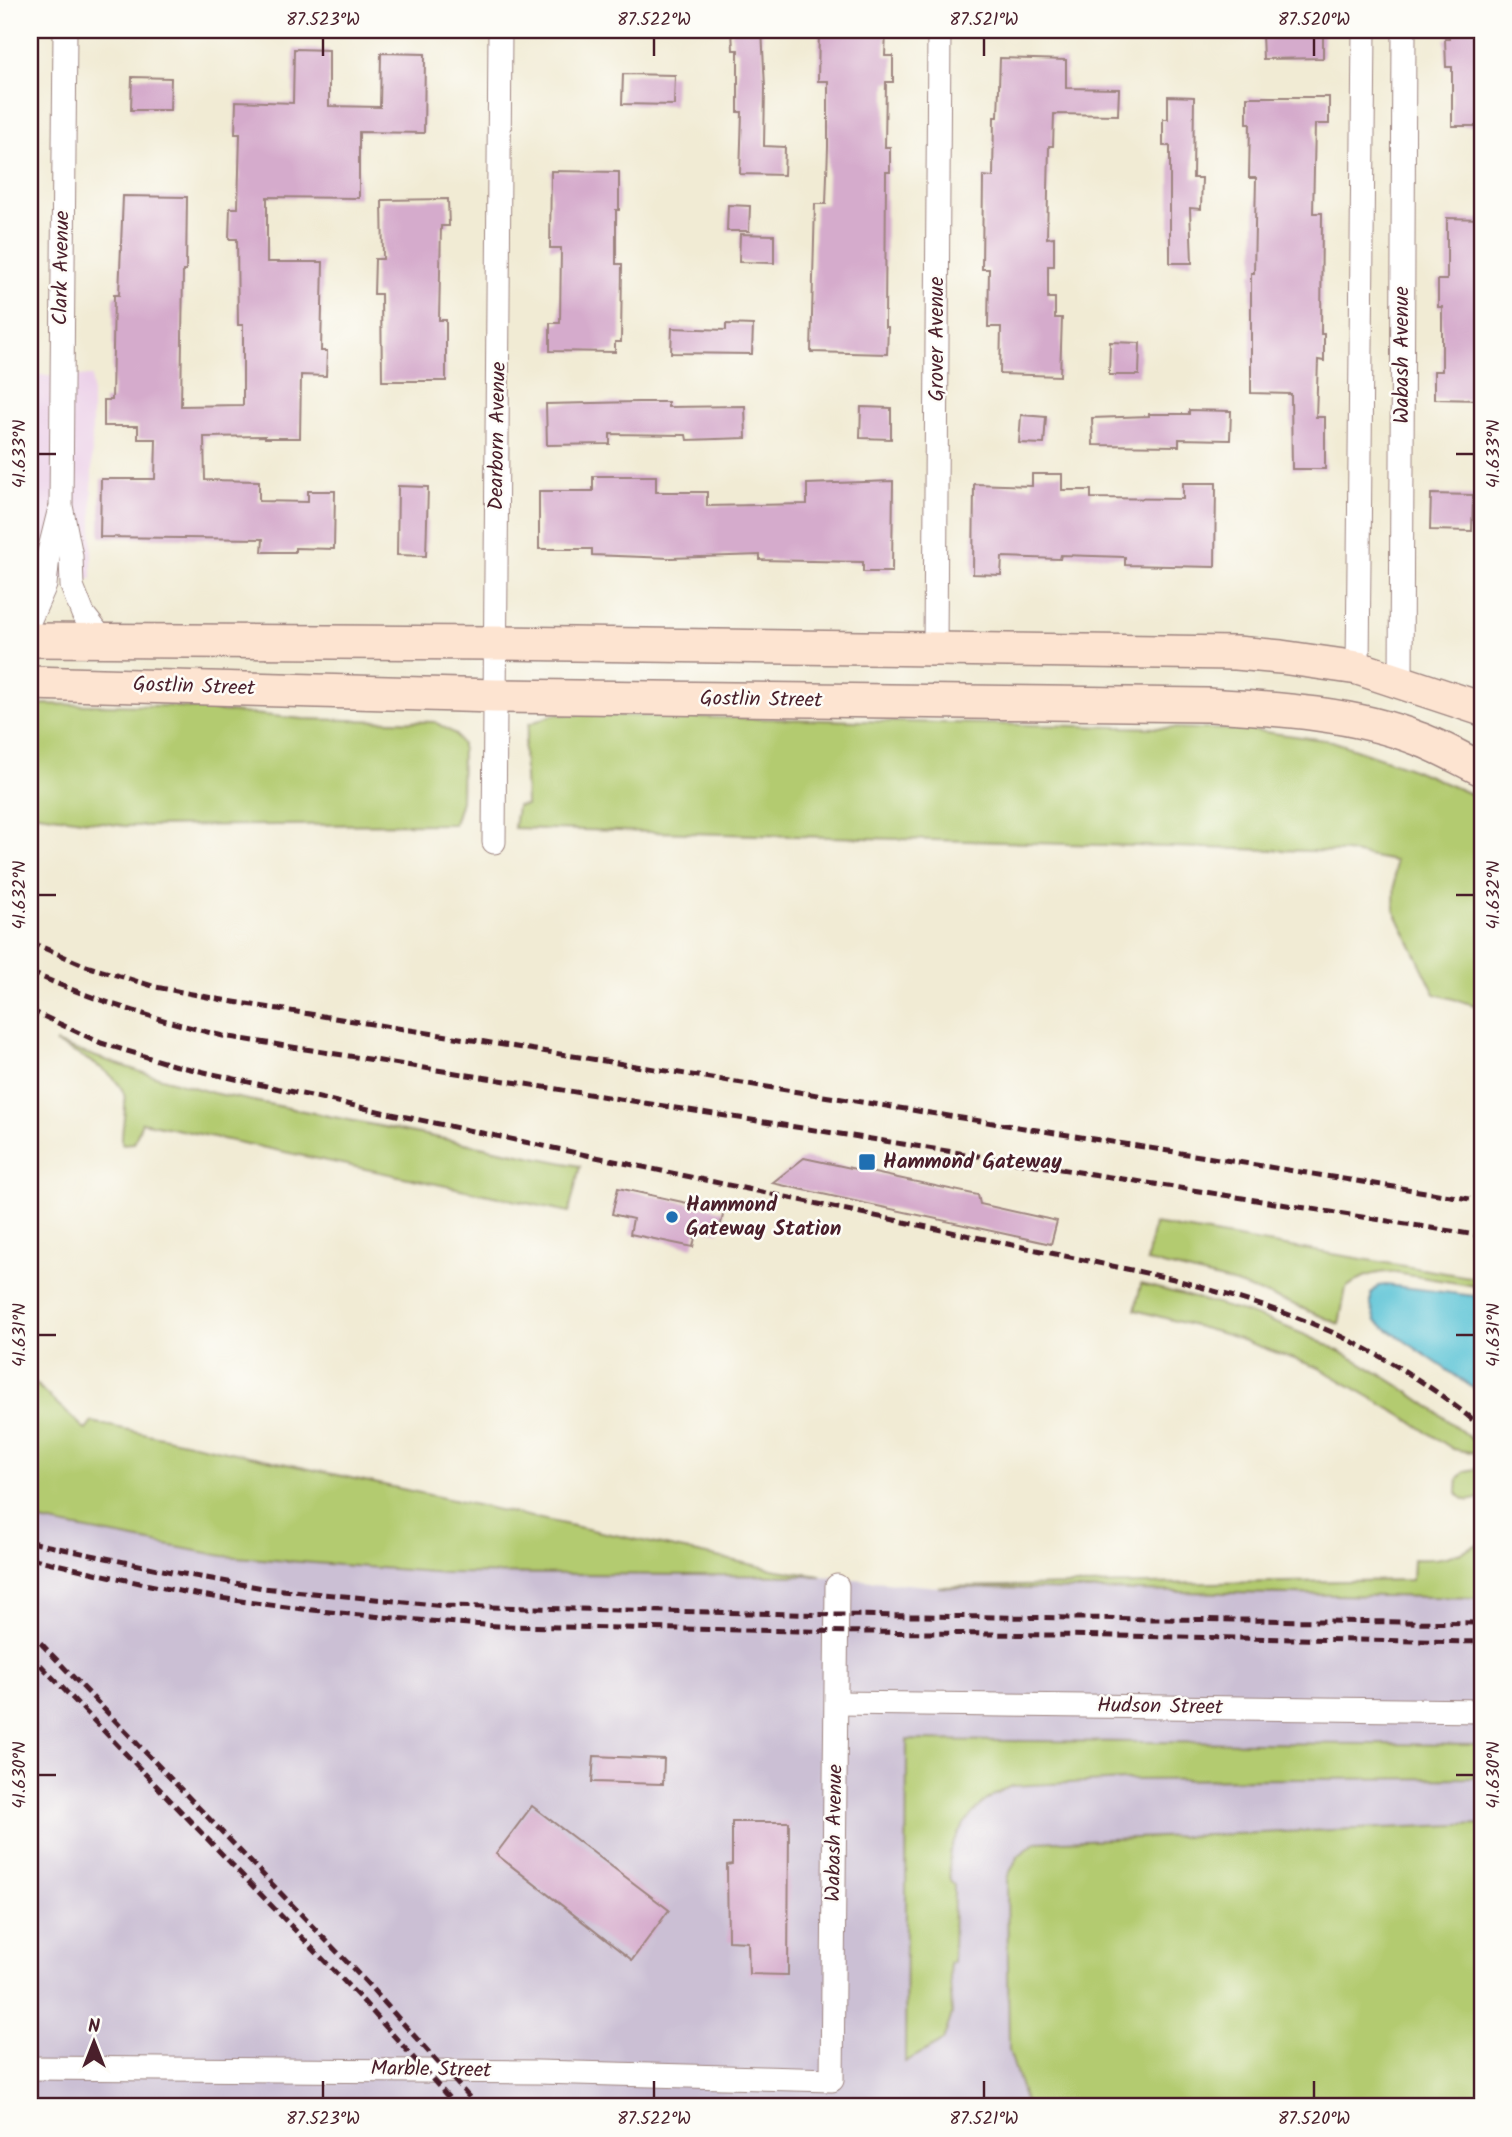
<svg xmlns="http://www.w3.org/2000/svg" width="1512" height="2137" viewBox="0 0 1512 2137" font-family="Kalam,sans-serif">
<rect width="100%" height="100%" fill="#fdfcf7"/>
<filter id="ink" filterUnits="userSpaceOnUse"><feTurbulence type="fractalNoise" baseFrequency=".0143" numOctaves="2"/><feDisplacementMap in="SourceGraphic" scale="14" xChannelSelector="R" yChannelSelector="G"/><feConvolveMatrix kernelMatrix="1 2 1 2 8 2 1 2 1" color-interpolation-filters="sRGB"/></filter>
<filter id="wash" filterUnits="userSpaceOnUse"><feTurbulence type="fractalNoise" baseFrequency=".00686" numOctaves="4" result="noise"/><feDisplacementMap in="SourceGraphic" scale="28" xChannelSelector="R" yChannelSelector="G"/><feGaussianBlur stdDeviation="1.57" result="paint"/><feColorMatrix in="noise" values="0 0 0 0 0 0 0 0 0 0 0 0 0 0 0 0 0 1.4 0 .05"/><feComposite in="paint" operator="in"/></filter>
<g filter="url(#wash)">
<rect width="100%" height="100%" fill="#f1ebd4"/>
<!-- built -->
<path fill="#ecd1e9" d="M30,375L92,376V579H30Z"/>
<!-- industrial -->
<path fill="#cbbfd4" d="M30,1519L223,1556L446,1573L821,1576L938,1587L1482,1598V2107H30Z"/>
<!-- green -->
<g fill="#b3cb70" stroke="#7e754e" stroke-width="2">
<path d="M30,704L170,706L303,719L435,722L455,734L462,745L461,801L454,824L125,826L30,813Z"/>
<path d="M555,714L1250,730L1332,741L1408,767L1482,799V1018V1007L1435,994L1394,910L1395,861L1346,852L514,828L517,806L526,805L524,748L529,724Z"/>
<path d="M55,1043L138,1071L213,1093L580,1166L569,1212L142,1122L134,1143L122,1144C121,1129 126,1114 125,1100C124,1074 75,1053 55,1043Z"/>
<path d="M1154,1224L1482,1279V1287L1389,1272C1370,1273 1361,1277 1346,1288L1339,1324L1290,1303L1227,1281L1147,1261Z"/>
<path d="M1141,1284C1188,1296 1235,1308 1281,1325C1354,1353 1423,1398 1482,1448V1454L1453,1449L1406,1418L1319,1368L1228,1335L1135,1310Z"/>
<path d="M30,1379L86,1430L92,1422L777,1570L821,1576L446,1573L223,1556L30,1519Z"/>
<path d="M1482,1468V1496C1472,1502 1465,1503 1457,1493L1458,1478L1465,1471Z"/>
<path d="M1482,1542V1598L938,1587L1412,1580L1413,1559C1440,1561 1458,1555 1482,1542Z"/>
<path d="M907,1740L1482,1745V1778L1125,1780L1012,1786C984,1796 958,1824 950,1853C948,1862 950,1873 950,1881L954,1885L953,1963H949L952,2014L943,2041L905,2062Z"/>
<path d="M1482,1824V2107H1027L1009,2050L1007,1878L1018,1856L1037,1842Z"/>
</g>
<!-- water -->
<path fill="#59c2d5" stroke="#527080" stroke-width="2" d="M1386,1285L1482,1297V1394L1376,1321L1371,1306V1294L1378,1286Z"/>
<g id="blocks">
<!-- building -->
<g fill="#d5abcc">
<path d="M732,30H762L765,87L764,146L785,147L784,175L740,174L742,112H738V50H733Z"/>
<path d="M819,30H886L885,56H893V82H886L885,147H890V172H886L885,327H888L887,354L811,352L815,204H826L828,147V81H818Z"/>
<path d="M1449,30H1482V126H1452V67H1446L1445,39H1449Z"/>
<path d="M1323,31V58L1263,59L1262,33Z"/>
<path d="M294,49L329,50V106L380,107L381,53L425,54L424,133L359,132V198L267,197V262H323L321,351H327L326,376L301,375L300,438H265V436L204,437L205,480L259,481V501L308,502V491H335L334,549L295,548V552H262L263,539L100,537L101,479H155L156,439H138V426H104V400H112L114,295H119L123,196L187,197L186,271H183L181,406L243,405V325H238L237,239H229L230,208H238L240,134H235L236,101L293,103Z"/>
<path d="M1000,58L1066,60V88L1119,89L1118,115L1054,114L1053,146H1049L1047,238L1054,237V266H1048V298H1055V318H1062L1060,376L1000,374L1001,327H988L989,269H982L983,176L993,177L994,117H998Z"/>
<path d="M623,74L675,75L674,105L622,104Z"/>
<path d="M132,77L171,78L170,110H131Z"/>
<path d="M1168,96L1194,97L1193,178H1202L1201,209L1190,208L1192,263H1170V146H1163V119H1168Z"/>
<path d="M1247,97H1329V124H1315L1313,213H1322L1321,334H1324V361L1318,360L1316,417H1325V469H1292L1291,394L1251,393V273H1254L1256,178H1249L1250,123H1247Z"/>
<path d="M551,171L619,172V210H616V264H622L621,342H615V352L550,351V323H560L561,248H550Z"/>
<path d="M448,199L449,226H441L439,320H446V381H382L381,294H374L375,259H383L382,200Z"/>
<path d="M728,205L750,206L749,231H727Z"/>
<path d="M1447,218L1482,219V400L1434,399V371H1442V307H1438V280H1447Z"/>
<path d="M740,234L774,235V263L739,262Z"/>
<path d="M726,324L753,325L752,354L671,353L672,328L726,330Z"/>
<path d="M1110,342L1140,343L1139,375H1109Z"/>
<path d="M638,402H668V407L745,406L746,438L687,440L686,435L610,434V444L547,445L546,404Z"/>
<path d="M861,407L891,408V439L860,438Z"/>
<path d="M1189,410L1231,411L1230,440L1179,439V446L1093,445L1092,418L1149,416V414H1189Z"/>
<path d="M1021,415L1046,417L1044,444L1019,443Z"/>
<path d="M1032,474H1062V490H1091V498L1183,499V483H1216L1215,567L1125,565V557L1061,555L1060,559L1002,557L1001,575L973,574L974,484L1032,486Z"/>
<path d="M593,476H656V492H707V506L807,504V484L893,481L892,572H863V562L760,560V555L670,558L592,555V549H539V491H593Z"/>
<path d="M398,486L428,487L426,556L397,555Z"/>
<path d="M1431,494L1473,495L1472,531L1430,530Z"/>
<path d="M804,1158L978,1195L980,1204L1057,1221L1051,1244L772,1183Z"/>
<path d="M618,1188L724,1211L719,1232L697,1228L693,1247L630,1234L633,1219L612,1214Z"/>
<path d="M594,1756L664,1759L663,1784L592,1782Z"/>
<path d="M532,1806L669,1910L632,1960L496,1854Z"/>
<path d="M732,1822H789L788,1975L749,1974L748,1942L728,1941L727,1865L732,1864Z"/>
</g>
</g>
</g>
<g filter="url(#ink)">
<use href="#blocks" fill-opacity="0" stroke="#9e8580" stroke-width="2"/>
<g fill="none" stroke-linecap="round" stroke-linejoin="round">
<defs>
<g id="street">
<path d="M65,30L61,506L71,556L72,586L83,614L104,641"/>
<path d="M30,619L45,585L48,556L59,512"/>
<path d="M935,649L939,30"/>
<path d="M1358,668L1364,30"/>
<path d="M1401,681L1404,30"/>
<path d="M494,842L500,30"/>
<path d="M837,1703L1482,1711"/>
<path d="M30,2068L538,2072L832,2080L837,1586"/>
</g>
<g id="secondary">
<path d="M30,640L496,643L1236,653L1281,657L1358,668L1482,709"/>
<path d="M30,683L495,696L1208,705C1278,709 1353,713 1419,739C1441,747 1461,759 1482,769"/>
</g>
</defs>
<!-- street casing -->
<use href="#street" stroke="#9e8580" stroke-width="25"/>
<!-- secondary casing -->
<use href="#secondary" stroke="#9e8580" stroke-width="36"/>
<!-- street -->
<use href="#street" stroke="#fff" stroke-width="23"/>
<!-- secondary -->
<use href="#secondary" stroke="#fde4d1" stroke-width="33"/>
<!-- rail -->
<g stroke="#4a1f2b" stroke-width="5" stroke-dasharray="10 5" stroke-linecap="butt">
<path d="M30,942L86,966L156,987L228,1001L1482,1201"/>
<path d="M30,972C92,1000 156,1019 223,1036L1482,1236"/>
<path d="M30,1010L101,1043L173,1065L373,1110L1174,1279C1229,1296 1286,1310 1338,1335C1388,1358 1440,1391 1482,1428"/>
<path d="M30,1542L172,1572L263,1588L445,1606L837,1615L1482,1623"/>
<path d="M30,1558C87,1571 144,1585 201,1595C300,1611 398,1619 498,1626L1482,1642"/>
<path d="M30,1632L366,1982L478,2107"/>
<path d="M30,1654L363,2001L457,2107"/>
</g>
</g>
</g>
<!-- ticks -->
<path fill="none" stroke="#4a1f2b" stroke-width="2.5" d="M323,38V56M654,38V56M984,38V56M1314,38V56M38,454H56M1456,454H1474M38,895H56M1456,895H1474M38,1335H56M1456,1335H1474M38,1775H56M1456,1775H1474M323,2081V2098M654,2081V2098M984,2081V2098M1314,2081V2098"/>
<!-- markers -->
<g fill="#1f6fb2" stroke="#fdfcf7" stroke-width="2.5">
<rect x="858" y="1153" width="18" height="18" rx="3.5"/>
<circle cx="672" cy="1217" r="7"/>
</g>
<g text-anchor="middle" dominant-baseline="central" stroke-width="5" stroke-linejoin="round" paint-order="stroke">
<!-- street labels -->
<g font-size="21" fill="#4a1f2b" stroke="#fdfcf7">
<text transform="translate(62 268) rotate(-89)">Clark Avenue</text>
<text transform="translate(937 339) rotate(-90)">Grover Avenue</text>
<text transform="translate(1402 355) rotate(-90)">Wabash Avenue</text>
<text transform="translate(498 436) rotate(-89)">Dearborn Avenue</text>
<text transform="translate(194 687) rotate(2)">Gostlin Street</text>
<text transform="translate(761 700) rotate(1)">Gostlin Street</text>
<text transform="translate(1160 1707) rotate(1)">Hudson Street</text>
<text transform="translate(835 1833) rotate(-89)">Wabash Avenue</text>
<text transform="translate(431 2070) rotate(1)">Marble Street</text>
</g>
<!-- poi labels -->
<g font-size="21" font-weight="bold" fill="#4a1f2b" stroke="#fdfcf7" text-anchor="start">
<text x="883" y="1162">Hammond Gateway</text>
<text x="686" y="1205">Hammond<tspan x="686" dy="24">Gateway Station</tspan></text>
</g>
</g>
<!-- margin -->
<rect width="1512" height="2137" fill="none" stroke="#fdfcf7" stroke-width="77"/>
<!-- north arrow -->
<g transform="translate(94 2042)" stroke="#fdfcf7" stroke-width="5" paint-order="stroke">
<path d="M0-5L12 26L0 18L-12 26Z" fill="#4a1f2b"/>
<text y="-10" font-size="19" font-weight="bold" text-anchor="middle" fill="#4a1f2b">N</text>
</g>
<rect x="38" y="38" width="1436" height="2060" fill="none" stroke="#4a1f2b" stroke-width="2.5"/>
<g font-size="18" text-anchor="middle" fill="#4a1f2b">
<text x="323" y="25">87.523°W</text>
<text x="654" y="25">87.522°W</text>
<text x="984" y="25">87.521°W</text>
<text x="1314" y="25">87.520°W</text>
<text transform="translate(19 454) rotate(-90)" y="6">41.633°N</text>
<text transform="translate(1493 454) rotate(-90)" y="6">41.633°N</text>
<text transform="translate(19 895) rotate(-90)" y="6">41.632°N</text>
<text transform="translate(1493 895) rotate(-90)" y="6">41.632°N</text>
<text transform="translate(19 1335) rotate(-90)" y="6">41.631°N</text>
<text transform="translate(1493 1335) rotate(-90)" y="6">41.631°N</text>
<text transform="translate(19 1775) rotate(-90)" y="6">41.630°N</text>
<text transform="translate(1493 1775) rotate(-90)" y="6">41.630°N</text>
<text x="323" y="2124">87.523°W</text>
<text x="654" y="2124">87.522°W</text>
<text x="984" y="2124">87.521°W</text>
<text x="1314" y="2124">87.520°W</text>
</g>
</svg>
